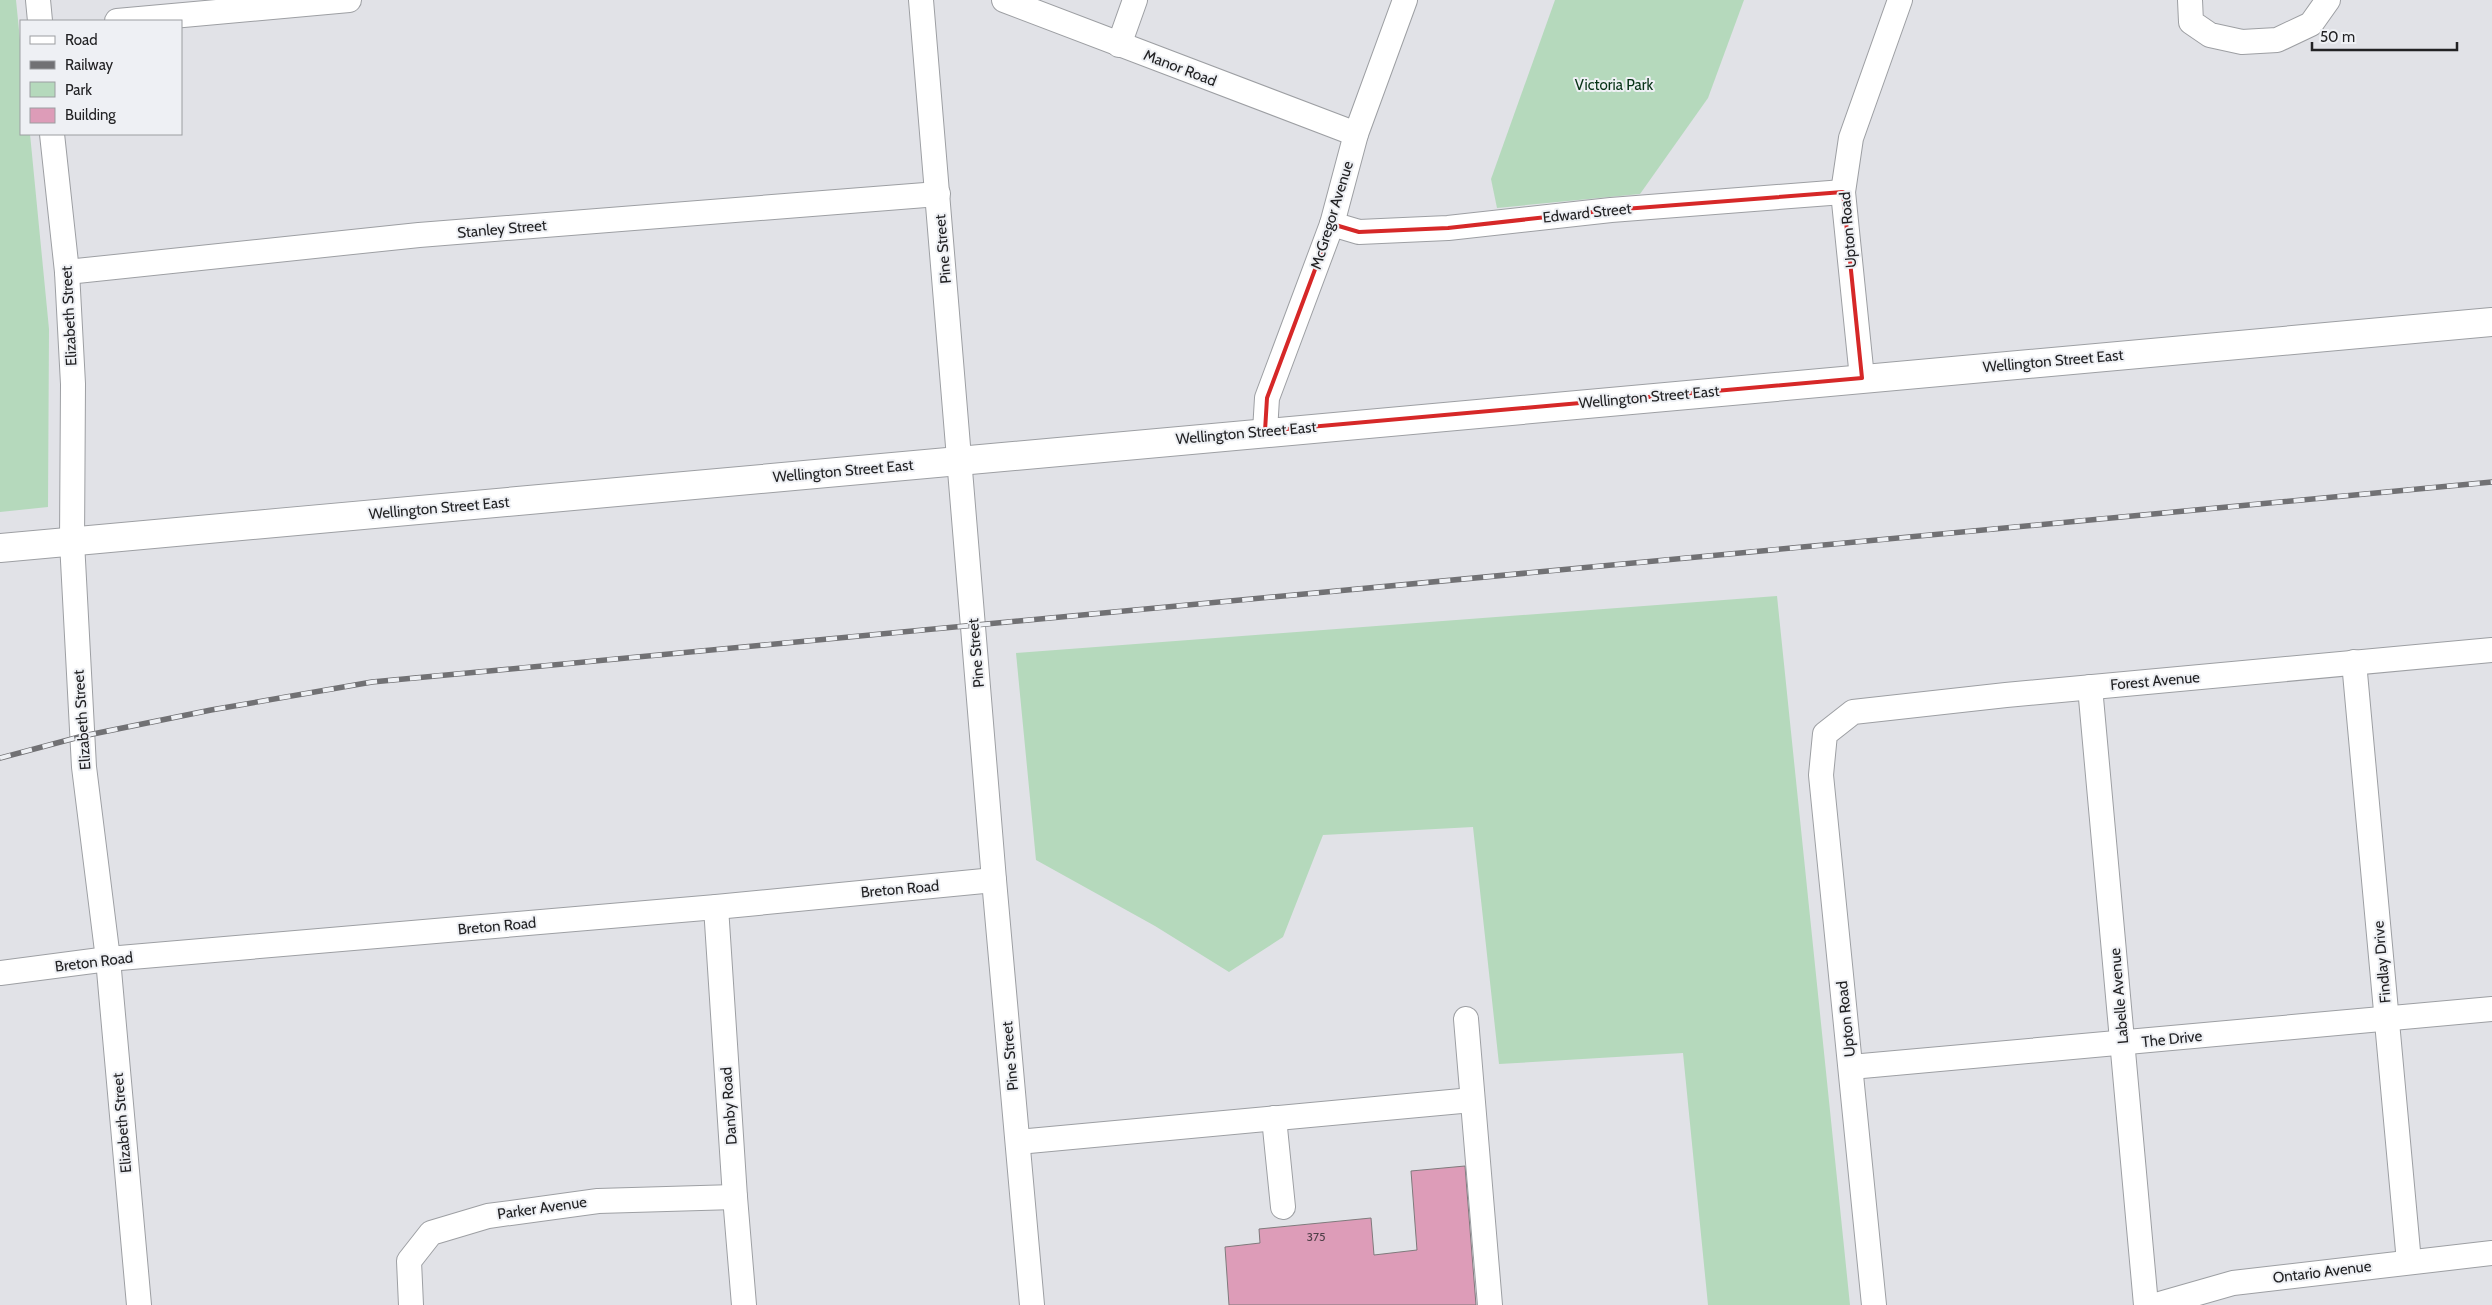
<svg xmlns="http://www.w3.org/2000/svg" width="2492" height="1305" viewBox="0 0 2492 1305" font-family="Cabin,sans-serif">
<rect width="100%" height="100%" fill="#e1e2e7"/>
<!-- green -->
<g fill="#b5d9bc">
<path d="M0,0H16L21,50V134H30L49,329L48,507L0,512Z"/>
<path d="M1555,0H1744L1708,98L1640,194L1497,208L1491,179Z"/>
<path d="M1777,596L1850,1305H1708L1683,1053L1499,1064L1473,827L1323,835L1283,937L1229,972L1155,926L1036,860L1016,653Z"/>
</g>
<!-- building -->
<path fill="#dd9cb8" stroke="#7f7a7c" d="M1465,1166L1476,1305H1229L1225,1247L1260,1243L1259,1229L1371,1218L1374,1255L1417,1250L1411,1171Z"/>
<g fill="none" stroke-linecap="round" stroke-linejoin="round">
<defs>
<g id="minor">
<path d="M38,0L40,21"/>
<path d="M921,0L994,880L1032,1305"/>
<path d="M1004,0L1356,134"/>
<path d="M2190,0L2191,22L2210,35L2242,42L2277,40L2311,24L2328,0"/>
<path d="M117,21L349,0"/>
<path d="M1119,45L1135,0"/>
<path d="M52,134L67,272L73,384L72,542L84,767L108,959L139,1305"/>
<path d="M1332,224L1359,232L1448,228L1611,210L1843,192"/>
<path d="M67,272L419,235L938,194"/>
<path d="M1862,378L1843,192L1851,138L1900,0"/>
<path d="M1265,431L1267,398L1332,224L1356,134L1405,0"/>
<path d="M2354,662L2409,1262"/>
<path d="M2090,687L2146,1305"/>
<path d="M716,907L735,1197L744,1305"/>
<path d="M0,973L108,959L716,907L994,880"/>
<path d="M1466,1019L1490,1305"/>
<path d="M1851,1067L2492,1009"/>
<path d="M1274,1118L1283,1207"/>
<path d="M1018,1142L1472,1100"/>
<path d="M411,1305L409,1261L431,1233L488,1216L598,1201L735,1197"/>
<path d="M1874,1305L1821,775L1825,734L1853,712L2006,695L2492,650"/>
<path d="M2156,1305L2233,1283L2492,1253"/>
</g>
<path id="major" d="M0,548L2492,322"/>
</defs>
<!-- minor casing -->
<use href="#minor" stroke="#9d9fa3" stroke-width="26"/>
<!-- major casing -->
<use href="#major" stroke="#9d9fa3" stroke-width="30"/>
<!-- minor -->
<use href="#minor" stroke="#fff" stroke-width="24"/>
<!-- major -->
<use href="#major" stroke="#fff" stroke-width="28"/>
<defs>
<path id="rail" d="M0,758L83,736L211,710L372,682L2492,482"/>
</defs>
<!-- rail casing -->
<use href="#rail" stroke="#717174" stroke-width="5.5"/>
<!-- rail -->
<use href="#rail" stroke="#eef0f4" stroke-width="4" stroke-dasharray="11" stroke-linecap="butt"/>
</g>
<!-- marked area -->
<path fill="none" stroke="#d62828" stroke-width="4" stroke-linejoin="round" d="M1843,192L1862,378L1265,431L1267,398L1332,224L1359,232L1448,228L1611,210Z"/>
<g text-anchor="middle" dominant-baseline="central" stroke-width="4" stroke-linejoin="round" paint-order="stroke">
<!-- number labels -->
<g font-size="12" fill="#514049">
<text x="1316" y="1236">375</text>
</g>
<!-- street labels -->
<g font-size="15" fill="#222224" stroke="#eef0f4">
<text transform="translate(1180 68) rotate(21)">Manor Road</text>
<text transform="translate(1587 213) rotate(-6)">Edward Street</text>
<text transform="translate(1332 215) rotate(-73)">McGregor Avenue</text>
<text transform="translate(502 229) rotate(-5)">Stanley Street</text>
<text transform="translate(1848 230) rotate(-95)">Upton Road</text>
<text transform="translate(943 249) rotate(-95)">Pine Street</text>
<text transform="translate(69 316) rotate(-93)">Elizabeth Street</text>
<text transform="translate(2053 361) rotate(-5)">Wellington Street East</text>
<text transform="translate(1649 397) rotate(-5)">Wellington Street East</text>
<text transform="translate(1246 433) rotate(-5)">Wellington Street East</text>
<text transform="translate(843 471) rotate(-5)">Wellington Street East</text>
<text transform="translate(439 508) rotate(-5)">Wellington Street East</text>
<text transform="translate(976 653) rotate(-95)">Pine Street</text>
<text transform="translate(2155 681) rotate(-5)">Forest Avenue</text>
<text transform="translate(82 720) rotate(-94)">Elizabeth Street</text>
<text transform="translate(900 889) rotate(-5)">Breton Road</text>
<text transform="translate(497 926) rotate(-5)">Breton Road</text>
<text transform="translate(94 962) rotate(-7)">Breton Road</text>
<text transform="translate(2382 962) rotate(-95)">Findlay Drive</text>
<text transform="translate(2119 996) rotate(-95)">Labelle Avenue</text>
<text transform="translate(1846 1019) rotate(-96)">Upton Road</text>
<text transform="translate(2172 1039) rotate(-6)">The Drive</text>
<text transform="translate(1010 1056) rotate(-95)">Pine Street</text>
<text transform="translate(729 1106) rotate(-94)">Danby Road</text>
<text transform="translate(122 1123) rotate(-95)">Elizabeth Street</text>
<text transform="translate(542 1208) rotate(-8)">Parker Avenue</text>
<text transform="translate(2322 1272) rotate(-7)">Ontario Avenue</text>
</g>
<!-- park labels -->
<g font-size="15" fill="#073216" stroke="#eef0f4">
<text x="1614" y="85">Victoria Park</text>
</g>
</g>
<!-- legend -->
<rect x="20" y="20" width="162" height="115" fill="#eef0f4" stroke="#9c9ea1"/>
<rect x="30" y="36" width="25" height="8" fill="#ffffff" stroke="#9c9ea1"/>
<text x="65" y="45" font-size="15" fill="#222224">Road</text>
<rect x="30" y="61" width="25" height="8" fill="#717174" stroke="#9c9ea1"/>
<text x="65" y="70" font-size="15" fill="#222224">Railway</text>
<rect x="30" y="82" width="25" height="15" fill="#b5d9bc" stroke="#9c9ea1"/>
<text x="65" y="95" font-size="15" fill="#222224">Park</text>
<rect x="30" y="108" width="25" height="15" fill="#dd9cb8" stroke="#9c9ea1"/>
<text x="65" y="120" font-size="15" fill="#222224">Building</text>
<!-- scale -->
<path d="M2312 42v8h145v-8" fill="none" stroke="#222224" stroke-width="2.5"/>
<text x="2320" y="42" font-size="15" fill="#222224" stroke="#eef0f4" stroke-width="4" paint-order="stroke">50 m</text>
</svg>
